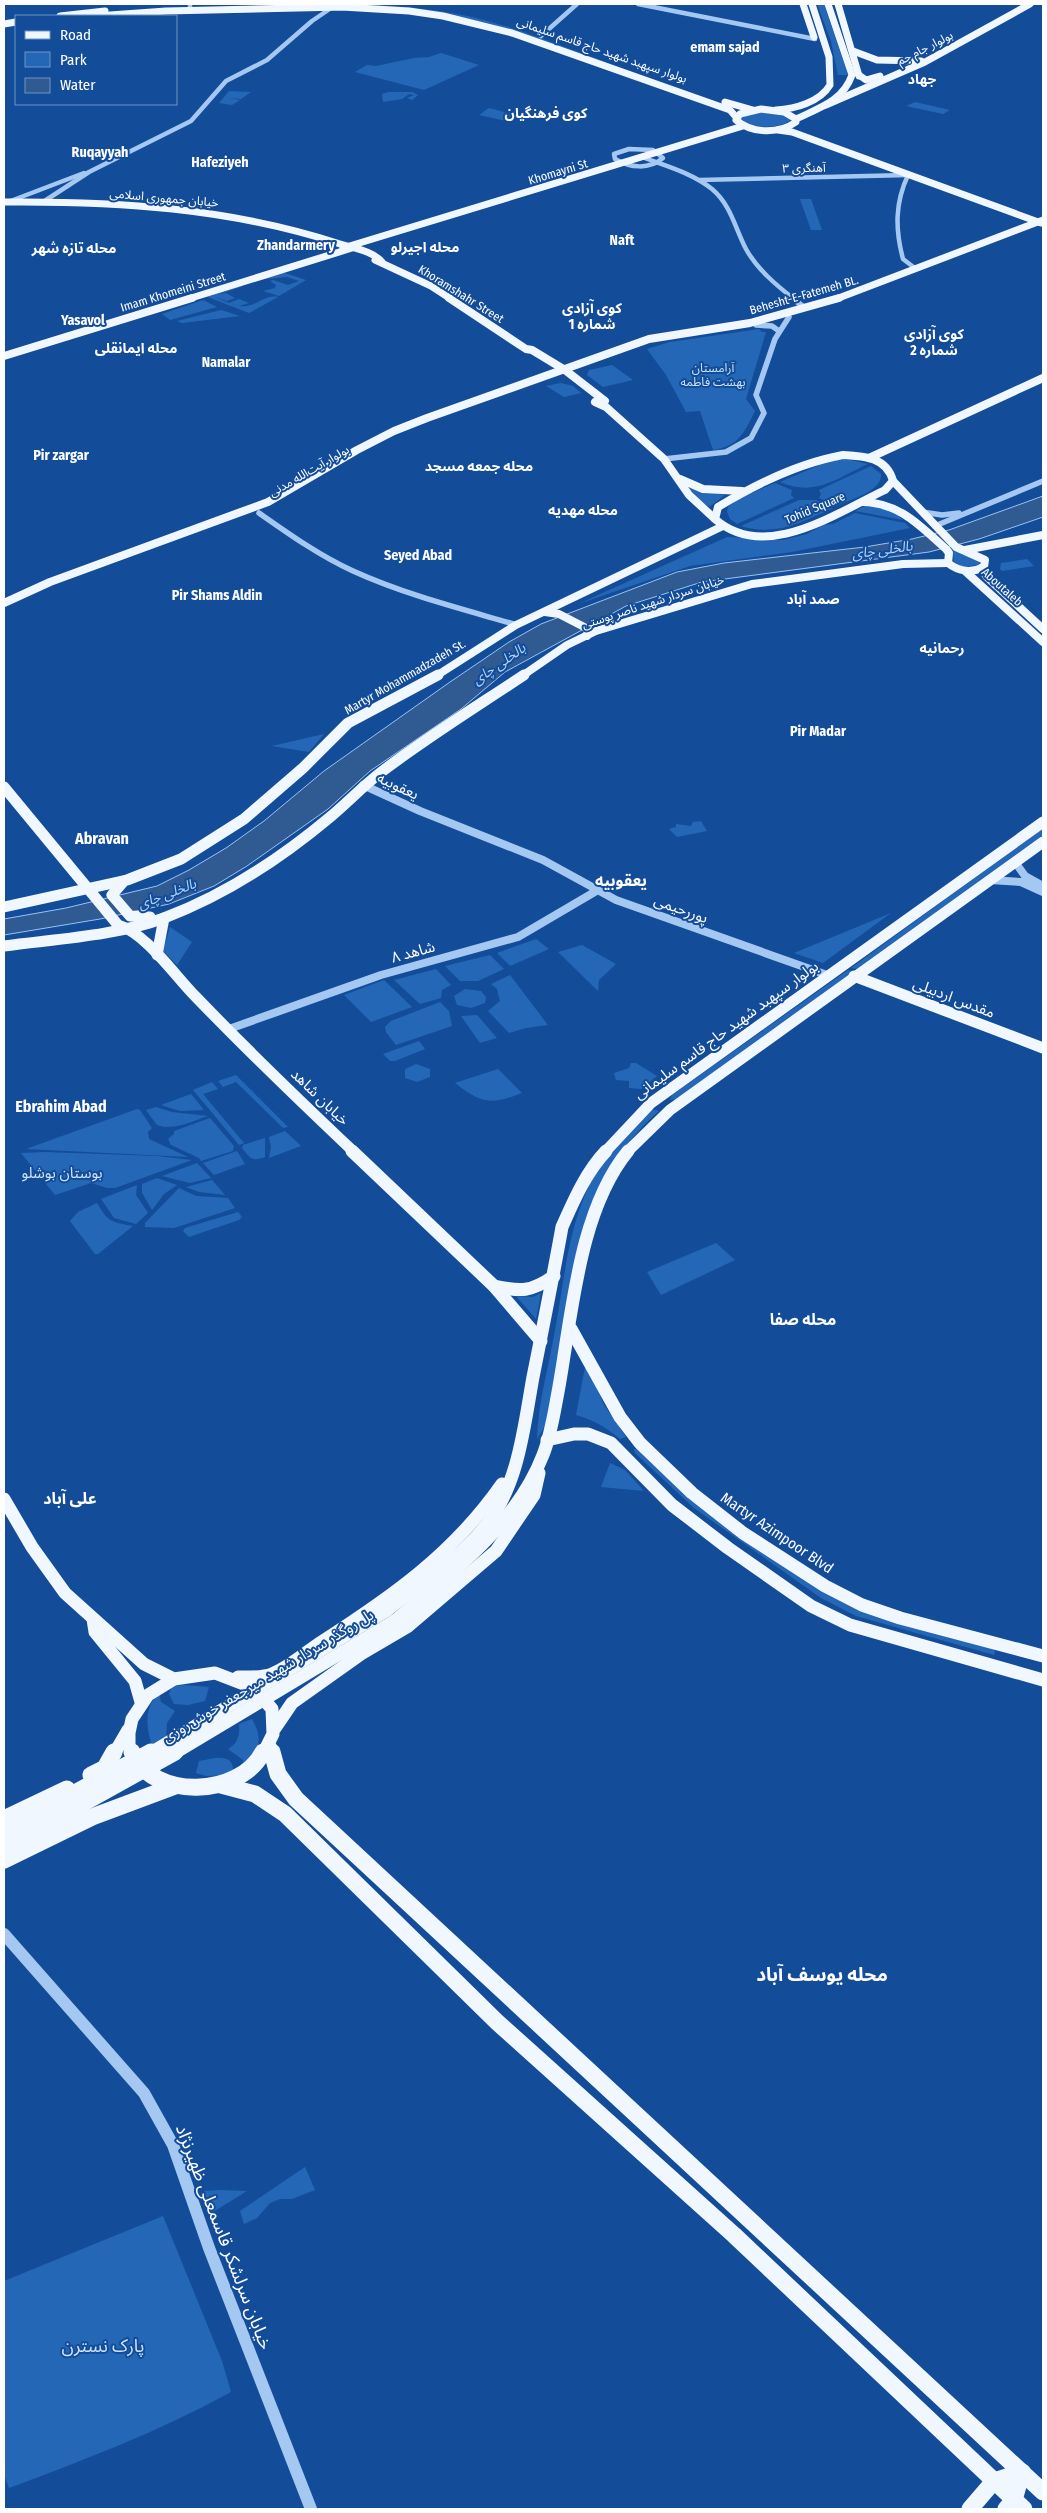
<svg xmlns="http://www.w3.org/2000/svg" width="1047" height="2513" viewBox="0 0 1047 2513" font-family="'Fira Sans Condensed','Noto Sans Arabic',sans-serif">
<rect width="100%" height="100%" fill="#134d99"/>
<!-- green -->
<g fill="#2567b7">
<path d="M310,4C364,4 419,5 472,17C527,30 578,53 631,71L491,24L416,9L352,4L128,10Z"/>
<path d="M817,4H824L848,75H838L831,41Z"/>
<path d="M441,53L479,65L424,90L355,72L367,65L376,66L414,58L429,57Z"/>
<path d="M229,91L251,92L241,99L229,98L240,100L232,105L219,103Z"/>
<path d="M389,92H412L418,95L412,100L407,98L414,95L409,94L402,99L383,102L382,94Z"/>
<path d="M915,102L950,110L943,114L906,106Z"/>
<path d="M489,108L519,116L506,121L479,115Z"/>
<path d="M759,112L780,114L791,120C780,129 752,129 741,119L742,116Z"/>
<path d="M800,199H811L822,230H811Z"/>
<path d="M282,272L306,280L279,296L263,291L275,288L276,285L270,281L273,280L288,285L299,281L287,277L256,280Z"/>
<path d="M240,285L243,286L217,295L226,293L235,298L227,301L215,297L229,303L239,299L249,303L239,306L230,303C254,314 262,293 278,297L249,313L205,296Z"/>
<path d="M203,300L217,307L170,320L162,314Z"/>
<path d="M221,310L240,316L182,323L177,321Z"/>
<path d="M759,329L762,332H766L746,399L755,411C744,433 739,446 713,450L700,411L686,412L666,375L647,349L670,342Z"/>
<path d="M612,365L633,380L603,387L587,375L589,370Z"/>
<path d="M561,383L573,386L581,393L564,397L546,386Z"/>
<path d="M837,460H851L868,464C836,479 814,497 780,482L824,463Z"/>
<path d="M871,466L881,474C883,491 849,500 836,506L819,498L821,494L819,490Z"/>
<path d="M775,483L792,490L791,495L794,498L737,524L730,519L727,512L728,507L740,498Z"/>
<path d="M689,488L725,495L709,507L696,498Z"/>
<path d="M799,500H816L833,508C802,522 775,537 741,526Z"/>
<path d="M867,505L891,509L903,520L855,511Z"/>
<path d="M855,513L905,523L910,528L792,552L690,566L578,604L727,537L783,540L807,534L823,525L833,524Z"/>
<path d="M953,547L980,561L979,565L961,567L954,562L953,552L950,548Z"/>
<path d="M1027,559L1034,566L1002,571L1000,569L1001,563Z"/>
<path d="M324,734L309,752L272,746Z"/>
<path d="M701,821L707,831L677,837L669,829L676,827V824L691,826L693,822Z"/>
<path d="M1043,828V835L857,969L851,968Z"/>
<path d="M891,913L823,963L794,953Z"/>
<path d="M170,927L192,942L177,965L163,951Z"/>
<path d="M536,939L549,949L510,966L497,953Z"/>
<path d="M582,945L616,964L599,980L598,991L558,952Z"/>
<path d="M490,955L504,969L478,981H460L445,966Z"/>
<path d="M436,969L451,985L442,990L441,998L420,1004L394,980Z"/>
<path d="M848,970L853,972L678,1099L670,1100L672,1095Z"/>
<path d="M510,975L548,1025L526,1028L509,1033L488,1011L500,1001L497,989L491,984Z"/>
<path d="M384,980L412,1007L371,1022L344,995Z"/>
<path d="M465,989L481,991L486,997L485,1003L471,1008L457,1005L454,996Z"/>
<path d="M440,1002L449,1011L452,1026L396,1045L386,1032L385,1027L391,1021Z"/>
<path d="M477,1015L497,1038L480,1043L461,1016Z"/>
<path d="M419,1041L425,1049L395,1061H390L383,1054Z"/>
<path d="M631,1063H636L657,1076L641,1089L629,1088V1081L616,1080L614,1073L629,1068Z"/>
<path d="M416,1064L430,1069V1077L417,1082L405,1078V1069Z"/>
<path d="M498,1069L522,1093C491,1105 482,1104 455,1083Z"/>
<path d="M236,1075L288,1127L283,1128L236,1082L223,1087L218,1081Z"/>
<path d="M212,1082L218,1089L203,1094L244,1143L239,1145L193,1090Z"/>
<path d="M191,1094L204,1110L180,1111L161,1105Z"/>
<path d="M156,1107L172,1112L208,1116C192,1121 174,1131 157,1125L146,1110Z"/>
<path d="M137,1109L140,1110L152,1128L148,1132L149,1139L188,1157L26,1149Z"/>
<path d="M651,1109L659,1111C626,1139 601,1181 585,1220L545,1426L537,1439C538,1402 549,1366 555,1330C565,1277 568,1224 594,1176C608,1150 632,1130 651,1109Z"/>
<path d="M210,1118L234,1146L233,1151L201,1161L199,1158L171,1145L168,1139L174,1134V1131Z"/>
<path d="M285,1131L301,1146L269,1158L271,1147L269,1137Z"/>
<path d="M265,1138V1157C252,1162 250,1158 242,1148L243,1145Z"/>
<path d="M237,1151L245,1164L214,1175L203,1163Z"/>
<path d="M45,1152L157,1156L192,1160L115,1188H107L91,1183L55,1195L21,1153Z"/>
<path d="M197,1163L211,1178L190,1183L162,1176Z"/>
<path d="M157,1178L177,1185L164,1194L152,1210L142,1193V1184Z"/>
<path d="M212,1180L225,1195L199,1192L186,1187Z"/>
<path d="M137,1185L136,1195L148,1213L136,1224L114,1218L101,1199Z"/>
<path d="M179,1188L196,1196L228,1198L235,1208L174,1228L145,1227V1223Z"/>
<path d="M97,1203C108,1222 111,1222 133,1226L98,1254H95L70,1221L78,1212Z"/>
<path d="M238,1212L242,1217L239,1220L189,1237L183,1231L185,1228Z"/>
<path d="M716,1243L735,1260L661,1295L647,1272Z"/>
<path d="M541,1293L536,1319L516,1296L533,1297Z"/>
<path d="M586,1362L604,1405L626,1437L620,1439C606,1427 594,1420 576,1415Z"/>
<path d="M634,1449H640L803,1578L989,1645L995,1651L994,1655L856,1616L821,1598L694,1508L635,1453Z"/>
<path d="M610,1463L625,1470L644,1491L601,1487Z"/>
<path d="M184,1685L209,1687L205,1701L188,1705L174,1704L169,1694L172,1686Z"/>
<path d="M159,1693L161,1702L175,1711L167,1723L166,1737L152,1745C146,1727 144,1707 159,1693Z"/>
<path d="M252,1719C264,1740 259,1752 245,1769L243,1760L228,1749C238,1743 240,1735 239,1724Z"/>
<path d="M215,1758C229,1757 234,1761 233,1775L206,1776L196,1773L199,1761Z"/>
<path d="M305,2167L315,2190L292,2199H280L270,2203L257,2218L244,2224L240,2211Z"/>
<path d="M220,2190L247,2191L213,2212L204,2194V2191Z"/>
<path d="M163,2216L222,2361L231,2392C160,2431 84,2460 9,2488L4,2475V2281Z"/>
</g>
<!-- water -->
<path fill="#305a92" stroke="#97c3f6" d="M1043,496V517L979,539L929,552L702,582L626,606L505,672L461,709L370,771L328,809L247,866L214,886L169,904L100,919L4,935V919L66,908L157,886L189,870L226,848L264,821L324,771L450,682L509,642L541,624L677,572L724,563L865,547L912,539L949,530Z"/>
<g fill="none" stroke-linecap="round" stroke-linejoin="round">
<!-- minor-far3 -->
<g stroke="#a5c8f3" stroke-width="4.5">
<path d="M190,4V7"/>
<path d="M638,4L815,39"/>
<path d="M541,36L577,4"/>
<path d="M629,149L653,150L663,158C649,170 630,168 615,159L614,154Z"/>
<path d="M642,157C666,166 692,173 712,189C731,205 735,228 746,249C757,269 776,285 794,299"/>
<path d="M908,175C895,203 895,229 903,259L916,269"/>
<path d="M699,180L908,175"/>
<path d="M8,202L84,173"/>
<path d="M43,202L89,172L191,121L226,81L267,60L312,21L334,6"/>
</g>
<!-- minor-far2 -->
<g stroke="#a5c8f3" stroke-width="5.5">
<path d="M792,298L805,308"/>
<path d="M756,325L772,326L779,331"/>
<path d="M664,459L726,452L751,438L764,413L756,395L775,339L789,317"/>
<path d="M922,512L942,515L959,513"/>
<path d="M259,513C289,534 320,556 353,571C406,595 462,609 517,625"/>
<path d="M935,526L1043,481"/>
</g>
<!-- minor-far1 -->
<g stroke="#a5c8f3" stroke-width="8">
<path d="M363,785L420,811L543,860L616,900L827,975"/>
<path d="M1015,862L1025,876L1043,886"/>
<path d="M990,880L1021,882L1043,892"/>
<path d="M229,1029L381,975L518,937L598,890"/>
</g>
<!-- minor -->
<path stroke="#a5c8f3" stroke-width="12" d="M4,1934L144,2093L173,2145L209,2248L311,2509"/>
<!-- major-far4 -->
<g stroke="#f1f7ff" stroke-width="7">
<path d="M803,4L814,37"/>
<path d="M838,4L859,76"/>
<path d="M60,16L105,11"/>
<path d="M96,16L166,11L342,7L409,11L443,16L512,33L730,110L736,117"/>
<path d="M4,24L16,22"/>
<path d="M853,51L877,60L921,61"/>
<path d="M859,75L866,80L880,76"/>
<path d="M725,102L753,110"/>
<path d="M826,105L925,62L1030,4"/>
<path d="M761,109L784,112L796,119V122C779,134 752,134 736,120L740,114Z"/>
<path d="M776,110C795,109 820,102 830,85L829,57L812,4"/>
<path d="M796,119C819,108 843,101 852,75L828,4"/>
<path d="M778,130L792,132L1041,223"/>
<path d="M4,202C117,201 229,208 337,243C351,248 372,250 382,262"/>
<path d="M343,248L743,126"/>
<path d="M375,260L431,286L451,299"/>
<path d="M188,299L352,248"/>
<path d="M836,299L1043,220"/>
</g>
<!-- major-far3 -->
<g stroke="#f1f7ff" stroke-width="8">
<path d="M449,298L526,349L532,350L565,370L605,401L602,404"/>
<path d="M4,356L192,298"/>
<path d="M595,402L606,407L664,459L689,495L715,519"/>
<path d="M843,455C864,456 887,457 893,481L885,490C836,513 765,563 715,519L718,507C756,484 799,463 843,455Z"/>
<path d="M869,458L1043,378"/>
<path d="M680,479L703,489L742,491"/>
<path d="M863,502C900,503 920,526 946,549L949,553L948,563C959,572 972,573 984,567L985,560L956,547L893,481"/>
<path d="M965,550L1043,535"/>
<path d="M981,568L987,577L1043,629"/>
<path d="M965,571L1043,642"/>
<path d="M4,603L50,582L268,502L357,450L394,431L427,418L649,339L750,323L839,298"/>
<path d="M545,612L559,614L588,629L587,636"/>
<path d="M436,676L516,625L723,526"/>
<path d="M522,676L567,645L596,631L752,584L903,564L948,563"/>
</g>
<!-- major-far2 -->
<g stroke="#f1f7ff" stroke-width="11">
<path d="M4,787L118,925C146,933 175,976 196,997C247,1050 300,1101 354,1152"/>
<path d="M124,881L112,895L130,916L150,917"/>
<path d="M4,907L127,880L181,859L244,819L303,768L348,723L438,675"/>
<path d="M4,946C55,939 116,936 164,918C223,896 281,858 329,818C346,804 362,787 380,773C426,738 476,707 524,675"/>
<path d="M157,955L164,918"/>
<path d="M854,976L1043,1048"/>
<path d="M605,1152L651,1103L1043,822"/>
<path d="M627,1152L670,1110L1043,842"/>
</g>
<!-- major-far1 -->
<g stroke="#f1f7ff" stroke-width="13">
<path d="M352,1151L494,1286L541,1341"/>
<path d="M494,1286C521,1292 531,1292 554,1276"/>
<path d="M571,1329L620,1417L640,1443L692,1493L743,1533L825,1586L862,1605L900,1618L1043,1656"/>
<path d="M547,1440L574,1434H588L611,1443L672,1505L728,1548L811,1606L850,1625L1043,1680"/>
<path d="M4,1499L32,1547L65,1593L144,1664L174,1679"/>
<path d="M386,1611C420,1584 460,1559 487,1524C519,1483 524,1426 533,1377C543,1327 553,1277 562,1227C574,1200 586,1172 606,1151"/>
<path d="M93,1619L95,1632L135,1681L141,1702"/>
<path d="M396,1620C452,1573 516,1525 543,1455C551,1435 554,1413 558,1392C572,1317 578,1212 628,1151"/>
<path d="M238,1677C249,1677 262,1678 272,1674C290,1667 307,1651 323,1641C393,1596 454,1553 502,1484"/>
<path d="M275,1728L292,1703L361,1654L407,1627L496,1551L534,1495L539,1473"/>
<path d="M270,1746L272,1754"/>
<path d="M114,1754L128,1730"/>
<path d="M133,1754L129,1746V1733L132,1719L148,1695L174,1679L215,1673L254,1688L272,1709L273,1734L263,1754"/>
</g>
<!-- major -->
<g stroke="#f1f7ff" stroke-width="17">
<path d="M132,1752C153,1801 240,1797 263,1752"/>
<path d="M272,1752L278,1774L296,1799L1043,2492"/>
<path d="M91,1775L105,1768L114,1752"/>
<path d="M221,1785L255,1794L285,1814L497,2022L734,2235L1024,2509"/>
<path d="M4,1819L67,1789"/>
<path d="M4,1860L92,1817L175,1786"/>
<path d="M970,2509L994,2481L1022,2472"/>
<path d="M1006,2509L1014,2500L1022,2472"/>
</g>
<!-- major-bridge-far1 -->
<g stroke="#f1f7ff" stroke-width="13">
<path d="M149,1754L386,1611"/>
<path d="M173,1754L396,1620"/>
</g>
<!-- major-bridge -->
<g stroke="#f1f7ff" stroke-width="17">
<path d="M4,1831L151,1752"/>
<path d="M4,1847L175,1752"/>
</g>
</g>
<g text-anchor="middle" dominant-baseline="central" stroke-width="4" stroke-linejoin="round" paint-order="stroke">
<!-- far-street labels -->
<g font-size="12" fill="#fff" stroke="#134d99">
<text transform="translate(925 48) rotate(-27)">بولوار جام جم</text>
<text transform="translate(602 50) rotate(19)">بولوار سپهبد شهید حاج قاسم سلیمانی</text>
<text transform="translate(804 168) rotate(-1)">آهنگری ۳</text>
<text transform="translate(558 172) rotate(-17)">Khomayni St</text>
<text transform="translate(164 198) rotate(5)">خیابان جمهوری اسلامی</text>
<text transform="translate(173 292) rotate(-17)">Imam Khomeini Street</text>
<text transform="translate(461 294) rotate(32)">Khoramshahr Street</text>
<text transform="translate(804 295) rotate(-16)">Behesht-E-Fatemeh BL.</text>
<text transform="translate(309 471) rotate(-30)">بولوار آیت‌الله مدنی</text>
<text transform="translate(815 508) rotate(-23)">Tohid Square</text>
<text transform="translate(1002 587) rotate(42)">Aboutaleb</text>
<text transform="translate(653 602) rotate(-18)">خیابان سردار شهید ناصر پوستی</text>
<text transform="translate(405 677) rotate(-30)">Martyr Mohammadzadeh St.</text>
</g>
<!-- far-park labels -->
<g font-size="12" fill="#cde3fd" stroke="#134d99">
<text x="713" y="368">آرامستان<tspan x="713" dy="14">بهشت فاطمه</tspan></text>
</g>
<!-- far-neighbourhood labels -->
<g font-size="14" font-weight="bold" fill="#fff" stroke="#134d99">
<text x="725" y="47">emam sajad</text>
<text x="922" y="79">جهاد</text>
<text x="546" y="113">کوی فرهنگیان</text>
<text x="100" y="152">Ruqayyah</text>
<text x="220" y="162">Hafeziyeh</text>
<text x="622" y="240">Naft</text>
<text x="296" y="245">Zhandarmery</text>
<text x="425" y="247">محله اجیرلو</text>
<text x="74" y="248">محله تازه شهر</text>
<text x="592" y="308">کوی آزادی<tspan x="592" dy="16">شماره 1</tspan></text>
<text x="83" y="320">Yasavol</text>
<text x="934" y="334">کوی آزادی<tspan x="934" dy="16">شماره 2</tspan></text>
<text x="136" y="348">محله ایمانقلی</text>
<text x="226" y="362">Namalar</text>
<text x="61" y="455">Pir zargar</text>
<text x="479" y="466">محله جمعه مسجد</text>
<text x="583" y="510">محله مهدیه</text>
<text x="418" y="555">Seyed Abad</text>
<text x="217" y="595">Pir Shams Aldin</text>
<text x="813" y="599">صمد آباد</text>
<text x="942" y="648">رحمانیه</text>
<text x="818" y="731">Pir Madar</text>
</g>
<!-- far-water labels -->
<g font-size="14" font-style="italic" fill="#b1d2fa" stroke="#134d99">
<text transform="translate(882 550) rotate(-8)">بالخلی چای</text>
<text transform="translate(499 664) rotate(-35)">بالخلی چای</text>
<text transform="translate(167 894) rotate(-21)">بالخلی چای</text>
</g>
<!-- street labels -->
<g font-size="15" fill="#fff" stroke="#134d99">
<text transform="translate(398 786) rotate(25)">یعقوبیه</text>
<text transform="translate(681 909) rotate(20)">پوررحیمی</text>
<text transform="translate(413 952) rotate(-15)">شاهد ۸</text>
<text transform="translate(954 998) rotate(21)">مقدس اردبیلی</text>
<text transform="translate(726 1030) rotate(-36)">بولوار سپهبد شهید حاج قاسم سلیمانی</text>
<text transform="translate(320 1097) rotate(44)">خیابان شاهد</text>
<text transform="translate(777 1533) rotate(34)">Martyr Azimpoor Blvd</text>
<text transform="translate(268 1676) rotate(-31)">پل روگذر سردار شهید میرجعفر خوش‌روزی</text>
</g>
<!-- park labels -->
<g font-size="15" fill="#cde3fd" stroke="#134d99">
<text x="62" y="1173">بوستان بوشلو</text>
</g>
<!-- neighbourhood labels -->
<g font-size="16" font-weight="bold" fill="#fff" stroke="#134d99">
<text x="102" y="838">Abravan</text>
<text x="621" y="880">یعقوبیه</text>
<text x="61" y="1106">Ebrahim Abad</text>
<text x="803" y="1319">محله صفا</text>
<text x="70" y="1498">علی آباد</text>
</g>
<!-- near-street labels -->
<g font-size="18" fill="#fff" stroke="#134d99">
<text transform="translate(224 2237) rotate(69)">خیابان سرلشکر قاسمعلی ظهیرنژاد</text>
</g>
<!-- near-park labels -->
<g font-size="18" fill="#cde3fd" stroke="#134d99">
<text x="103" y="2346">پارک نسترن</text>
</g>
<!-- near-neighbourhood labels -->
<g font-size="19" font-weight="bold" fill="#fff" stroke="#134d99">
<text x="822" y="1974">محله یوسف آباد</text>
</g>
</g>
<!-- border -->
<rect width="1047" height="2513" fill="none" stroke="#ffffff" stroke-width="10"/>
<!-- legend -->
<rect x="15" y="15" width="162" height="90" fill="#134d99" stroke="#7194c2"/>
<rect x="25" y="31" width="25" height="8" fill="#f1f7ff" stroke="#7194c2"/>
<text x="60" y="40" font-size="15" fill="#ffffff">Road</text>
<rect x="25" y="52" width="25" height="15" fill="#2567b7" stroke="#7194c2"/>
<text x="60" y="65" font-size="15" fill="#ffffff">Park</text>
<rect x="25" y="78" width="25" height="15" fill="#305a92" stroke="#7194c2"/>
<text x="60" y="90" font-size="15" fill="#ffffff">Water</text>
</svg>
